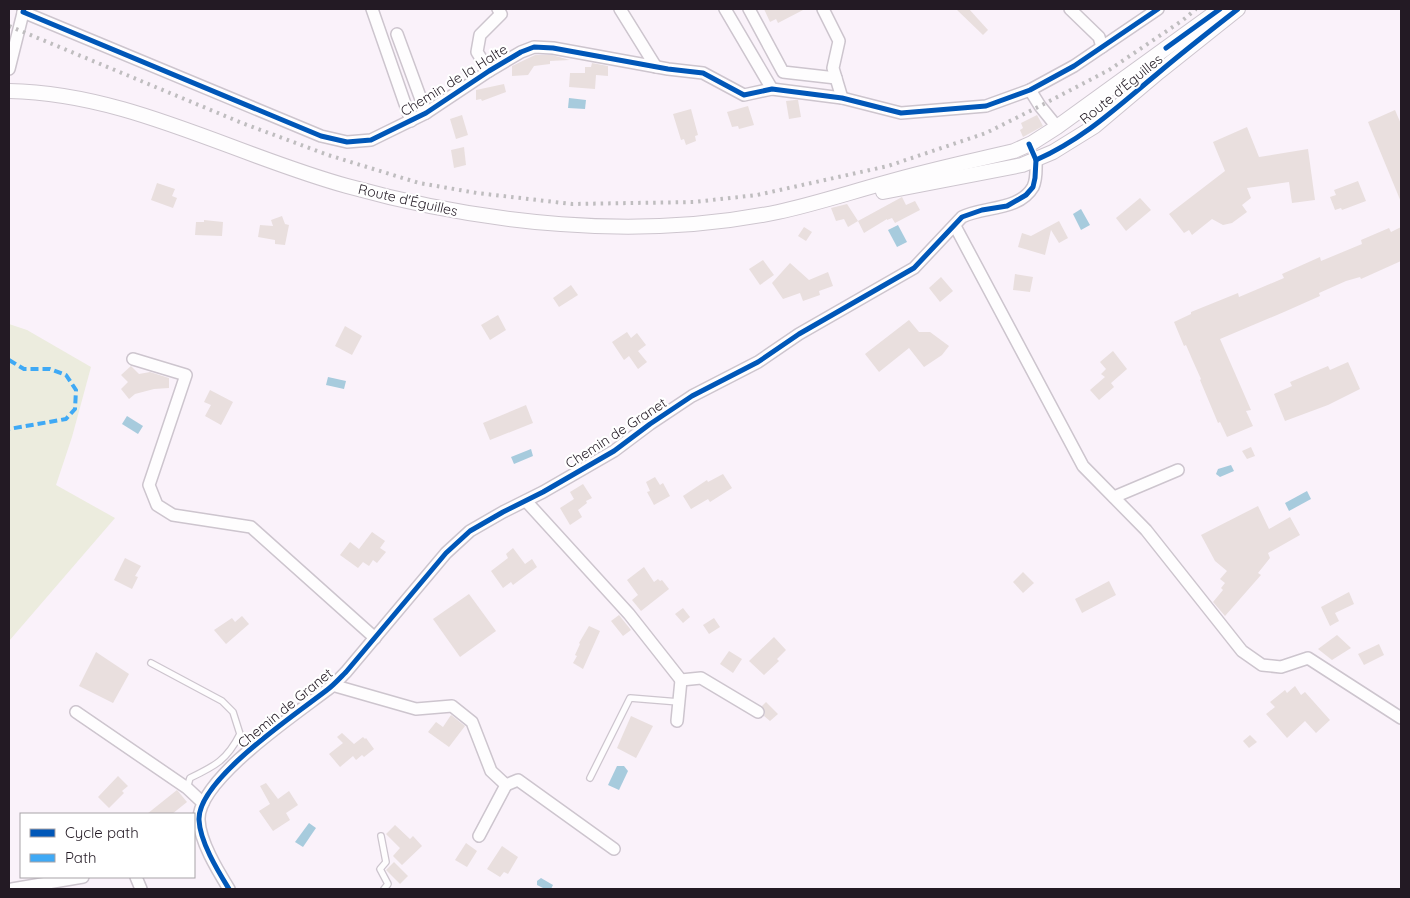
<svg xmlns="http://www.w3.org/2000/svg" width="1410" height="898" viewBox="0 0 1410 898" font-family="Quicksand,sans-serif">
<rect width="100%" height="100%" fill="#faf2fa"/>
<!-- green -->
<path fill="#ececde" d="M9,324L27,330L91,367L72,437L56,485L115,518L9,641Z"/>
<!-- water -->
<g fill="#a7cbdd">
<path d="M569,98L586,100L585,109L568,108Z"/>
<path d="M1081,209L1090,225L1081,230L1073,214Z"/>
<path d="M898,225L907,242L897,247L888,230Z"/>
<path d="M328,377L346,381L344,389L326,385Z"/>
<path d="M127,416L143,426L138,434L122,424Z"/>
<path d="M531,449L533,456L514,464L511,457Z"/>
<path d="M1231,465L1234,471L1220,477L1216,474L1218,469Z"/>
<path d="M1307,491L1311,499L1289,511L1285,503Z"/>
<path d="M617,766H624L628,771L619,790L608,785Z"/>
<path d="M309,823L316,828L303,847L295,842Z"/>
<path d="M541,878L553,885L551,889H545L537,885V881Z"/>
</g>
<!-- building -->
<g fill="#e9dfde">
<path d="M764,9H805L778,23L776,19L770,22Z"/>
<path d="M956,9H969L988,30L983,35Z"/>
<path d="M535,55H552L570,60L550,61V64L534,66L528,75L512,76V66Z"/>
<path d="M592,63L608,66V76L596,75L595,89L569,87L570,73H585V67H591Z"/>
<path d="M504,84L506,92L482,101L481,99L476,100V90Z"/>
<path d="M795,100H798L801,117L789,119L786,101Z"/>
<path d="M748,106L754,125L739,129L738,126L732,127L727,112Z"/>
<path d="M691,109L698,135L695,136L696,141L686,145L684,139L681,140L673,114Z"/>
<path d="M1395,110L1401,124V202L1368,122Z"/>
<path d="M462,115L468,135L456,139L450,119Z"/>
<path d="M1037,115L1043,126L1023,137L1020,130L1023,128L1021,123Z"/>
<path d="M1247,127L1259,157L1308,149L1315,200L1292,203L1289,182L1247,188L1251,198L1242,205L1247,212L1232,223L1223,225L1212,219L1192,235L1189,230L1184,233L1169,214L1225,171L1213,142Z"/>
<path d="M464,147L466,165L454,168L451,150Z"/>
<path d="M1358,181L1366,201L1342,210L1341,208L1335,210L1330,197L1336,195L1334,190Z"/>
<path d="M157,183L175,189L172,196L177,198L173,208L151,200Z"/>
<path d="M902,197L906,205L915,201L920,210L895,223L892,218L887,220V219L864,233L858,221L848,227L844,219L836,221L831,208L847,204L858,221Z"/>
<path d="M1140,198L1151,210L1126,231L1116,218Z"/>
<path d="M282,216L285,224L289,225L285,245L275,244V240L258,237L260,225L273,226L271,220Z"/>
<path d="M204,220L223,222L222,236L195,235L196,222H204Z"/>
<path d="M1059,221L1068,238L1059,243L1051,230L1045,255L1018,247L1022,233L1031,236Z"/>
<path d="M804,227L812,232L806,241L798,236Z"/>
<path d="M1401,227V261L1361,279L1360,277L1346,281L1319,293L1320,296L1284,312L1220,339L1251,410L1246,411L1253,426L1227,437L1220,422L1218,423L1200,380L1201,379L1192,359L1186,345L1184,346L1174,322L1191,314V312L1238,293L1239,297L1265,286L1284,278L1282,274L1320,257L1321,261L1362,244L1361,240L1389,228L1391,232Z"/>
<path d="M763,260L774,275L760,285L749,269Z"/>
<path d="M790,263L809,280L828,272L833,286L819,291L820,295L803,301L800,293L783,299L772,283Z"/>
<path d="M1015,274L1033,277L1030,292L1013,290Z"/>
<path d="M941,277L953,291L940,302L929,288Z"/>
<path d="M571,285L578,295L559,307L553,298Z"/>
<path d="M498,315L506,330L490,340L481,325Z"/>
<path d="M909,320L919,332H930L949,346L942,355L924,367L909,348L879,372L865,354Z"/>
<path d="M345,326L362,336L352,355L335,346Z"/>
<path d="M627,332L631,338L637,333L646,345L638,351L647,362L638,369L629,356L624,360L612,342Z"/>
<path d="M1113,351L1127,369L1111,383L1114,387L1099,400L1090,390L1105,377L1101,374L1106,369L1100,362Z"/>
<path d="M1348,362L1360,389L1328,405L1285,421L1274,394L1292,386L1290,382L1302,377L1328,366L1330,370Z"/>
<path d="M131,366L139,374L150,372L169,378V388L154,389L135,394L129,399L121,389L128,382L121,375Z"/>
<path d="M210,390L233,402L221,425L205,416L211,405L204,402Z"/>
<path d="M526,405L533,423L490,440L483,423Z"/>
<path d="M1251,447L1255,456L1247,459L1242,451Z"/>
<path d="M723,474L732,488L710,502L708,499L691,509L683,496L707,480L708,482Z"/>
<path d="M655,477L660,485L663,483L670,496L654,505L647,492L650,491L646,482Z"/>
<path d="M583,484L592,498L586,501L587,503L578,510L582,517L570,525L560,508L574,499L570,492Z"/>
<path d="M1258,506L1269,529L1290,517L1300,535L1268,553L1270,558L1258,573L1261,575L1225,616L1213,602L1223,590L1221,588L1225,583L1220,579L1227,571L1215,561L1201,535Z"/>
<path d="M372,532L385,541L380,548L386,552L377,563L373,560L369,566L363,562L358,568L340,555L350,542L359,549Z"/>
<path d="M513,548L525,564L532,559L537,567L513,585L511,582L503,588L491,571L508,558L506,554Z"/>
<path d="M125,558L141,566L135,576L138,577L132,589L114,580Z"/>
<path d="M644,567L654,582L658,579L660,581L662,580L669,589L641,611L632,600L638,595L627,580Z"/>
<path d="M1023,572L1034,583L1023,593L1013,582Z"/>
<path d="M1109,581L1116,595L1082,613L1075,599Z"/>
<path d="M1349,592L1354,604L1335,613L1339,621L1330,626L1321,607Z"/>
<path d="M469,594L496,631L460,657L433,619Z"/>
<path d="M683,608L690,617L683,623L675,614Z"/>
<path d="M619,615L631,630L623,636L611,621Z"/>
<path d="M242,616L249,624L226,644L214,630L232,618L235,622Z"/>
<path d="M714,618L720,627L709,634L703,625Z"/>
<path d="M589,626L600,631L583,669L573,663L577,656L575,655L580,644L579,643Z"/>
<path d="M1337,635L1351,648L1332,660L1318,649Z"/>
<path d="M774,637L786,650L777,659L779,661L764,675L749,661Z"/>
<path d="M1379,644L1384,655L1364,665L1358,654Z"/>
<path d="M729,651L742,659L733,673L720,664Z"/>
<path d="M96,652L129,674L113,703L79,686Z"/>
<path d="M1295,686L1301,695L1305,692L1330,720L1316,733L1305,721L1287,738L1266,714L1275,707L1270,702L1285,690L1287,693Z"/>
<path d="M766,702L778,714L770,721L764,716L765,712L762,706Z"/>
<path d="M451,715L465,726L449,747L428,732L436,722L443,727Z"/>
<path d="M631,716L653,726L636,758L617,748Z"/>
<path d="M342,733L354,744L363,737L365,739L366,738L374,749L364,757L362,755L356,760L353,756L340,767L329,754L343,743L337,737Z"/>
<path d="M1250,735L1257,742L1249,748L1243,741Z"/>
<path d="M118,776L128,786L122,791L124,793L109,808L98,797Z"/>
<path d="M266,783L278,799L289,791L298,805L286,813L290,820L273,831L259,811L270,804L260,786Z"/>
<path d="M177,790L187,802L172,814H147Z"/>
<path d="M395,825L410,839L413,836L422,846L402,865L393,856L400,848L386,834Z"/>
<path d="M466,843L477,851L467,867L455,860Z"/>
<path d="M502,846L518,857L508,874L504,872L500,877L487,869Z"/>
<path d="M394,862L408,876L400,884L386,870Z"/>
</g>
<g fill="none" stroke-linecap="round" stroke-linejoin="round">
<defs>
<g id="service">
<path d="M151,663L222,701L233,712L240,734C227,760 215,766 190,778L187,788"/>
<path d="M590,778L630,698L679,702"/>
<path d="M381,836L386,862L380,869L388,884L384,889"/>
</g>
<g id="minor">
<path d="M372,9L411,121"/>
<path d="M620,9L656,67"/>
<path d="M725,9L772,89"/>
<path d="M749,9L783,72L836,78"/>
<path d="M823,9L839,41L833,68L842,98"/>
<path d="M1070,9L1099,37L1102,47"/>
<path d="M23,12L321,136L347,142L371,140L426,113L489,71L521,52L534,47L553,48L668,69L703,73L744,95L772,89L842,98L901,113L986,106L1030,90L1074,66L1158,9"/>
<path d="M397,34L426,113"/>
<path d="M9,69L24,9"/>
<path d="M489,71L477,52L480,35L501,14L498,9"/>
<path d="M1030,90L1040,106L1057,127"/>
<path d="M955,226L1083,466L1146,530L1242,651L1262,665L1281,667L1308,658L1401,718"/>
<path d="M133,359L186,375L149,485L157,505L173,515L251,527L375,638"/>
<path d="M1114,497L1178,470"/>
<path d="M526,501L629,614L681,680L701,678L758,712"/>
<path d="M332,685L416,709L452,706L472,722L491,771L506,785L479,836"/>
<path d="M76,712L187,788L203,803"/>
<path d="M677,721L681,680"/>
<path d="M506,785L518,780L614,849"/>
<path d="M136,877L141,889"/>
<path d="M12,889L83,877"/>
<path d="M229,889C218,871 200,842 199,820C197,780 296,714 327,690C334,685 340,678 346,672L446,553L470,531L503,512L543,492L614,451L650,424L692,396L758,362L799,334L914,268L962,217C984,206 1019,211 1033,187C1037,179 1036,168 1036,160"/>
</g>
<g id="tertiary">
<path d="M9,91C128,93 234,155 347,186C483,224 638,241 778,212C815,204 851,192 888,182C929,170 972,161 1014,151L1032,143L1057,127L1220,9"/>
<path d="M883,192L1022,165L1053,152L1095,126L1159,72L1238,9"/>
</g>
</defs>
<!-- service casing -->
<use href="#service" stroke="#cdc5ce" stroke-width="8"/>
<!-- minor casing -->
<use href="#minor" stroke="#cdc5ce" stroke-width="14"/>
<!-- tertiary casing -->
<use href="#tertiary" stroke="#cdc5ce" stroke-width="16"/>
<!-- service -->
<use href="#service" stroke="#fefdfe" stroke-width="5.5"/>
<!-- minor -->
<use href="#minor" stroke="#fefdfe" stroke-width="11"/>
<!-- tertiary -->
<use href="#tertiary" stroke="#fefdfe" stroke-width="14"/>
<!-- rail -->
<path stroke="#bfbdbf" stroke-width="4" stroke-dasharray="2.5 5" stroke-linecap="butt" d="M9,26L242,123L328,155L419,183L477,193L572,204L694,202L757,195L888,166L986,133L1040,106L1109,70L1183,20L1196,9"/>
<!-- quiet -->
<path stroke="#3fa9f5" stroke-width="4" stroke-dasharray="8 4" stroke-linecap="butt" d="M9,360L24,369H50L66,375L76,390L75,409L66,419L9,429"/>
<defs>
<g id="cycleway">
<path d="M24,9L23,12L321,136L347,142L371,140L426,113L489,71L521,52L534,47L553,48L668,69L703,73L744,95L772,89L842,98L901,113L986,106L1030,90L1074,66L1158,9"/>
<path d="M1166,48L1220,9"/>
<path d="M1036,160C1085,138 1117,107 1157,74C1184,51 1211,30 1238,9"/>
<path d="M229,889C218,871 200,842 199,820C197,780 296,714 327,690C334,685 340,678 346,672L446,553L470,531L503,512L543,492L614,451L650,424L692,396L758,362L799,334L914,268L962,217L982,210L1007,206L1026,195L1033,187L1035,178L1036,160L1029,144"/>
</g>
</defs>
<!-- cycleway casing -->
<use href="#cycleway" stroke="#fff" stroke-width="8"/>
<!-- cycleway -->
<use href="#cycleway" stroke="#0057b8" stroke-width="5"/>
</g>
<g text-anchor="middle" dominant-baseline="central" stroke-width="4.5" stroke-linejoin="round" paint-order="stroke">
<!-- street labels -->
<g font-size="14" fill="#231a24" stroke="#fff">
<text transform="translate(454 80) rotate(-32)">Chemin de la Halte</text>
<text transform="translate(1121 89) rotate(-39)">Route d'Éguilles</text>
<text transform="translate(408 200) rotate(13)">Route d'Éguilles</text>
<text transform="translate(616 433) rotate(-33)">Chemin de Granet</text>
<text transform="translate(285 708) rotate(-39)">Chemin de Granet</text>
</g>
</g>
<!-- border -->
<rect width="1410" height="898" fill="none" stroke="#231a24" stroke-width="20"/>
<!-- legend -->
<rect x="20" y="813" width="175" height="65" fill="#ffffff" stroke="#a7a3a7"/>
<rect x="30" y="829" width="25" height="8" fill="#0057b8" stroke="#a7a3a7"/>
<text x="65" y="838" font-size="15" fill="#231a24">Cycle path</text>
<rect x="30" y="854" width="25" height="8" fill="#3fa9f5" stroke="#a7a3a7"/>
<text x="65" y="863" font-size="15" fill="#231a24">Path</text>
</svg>
